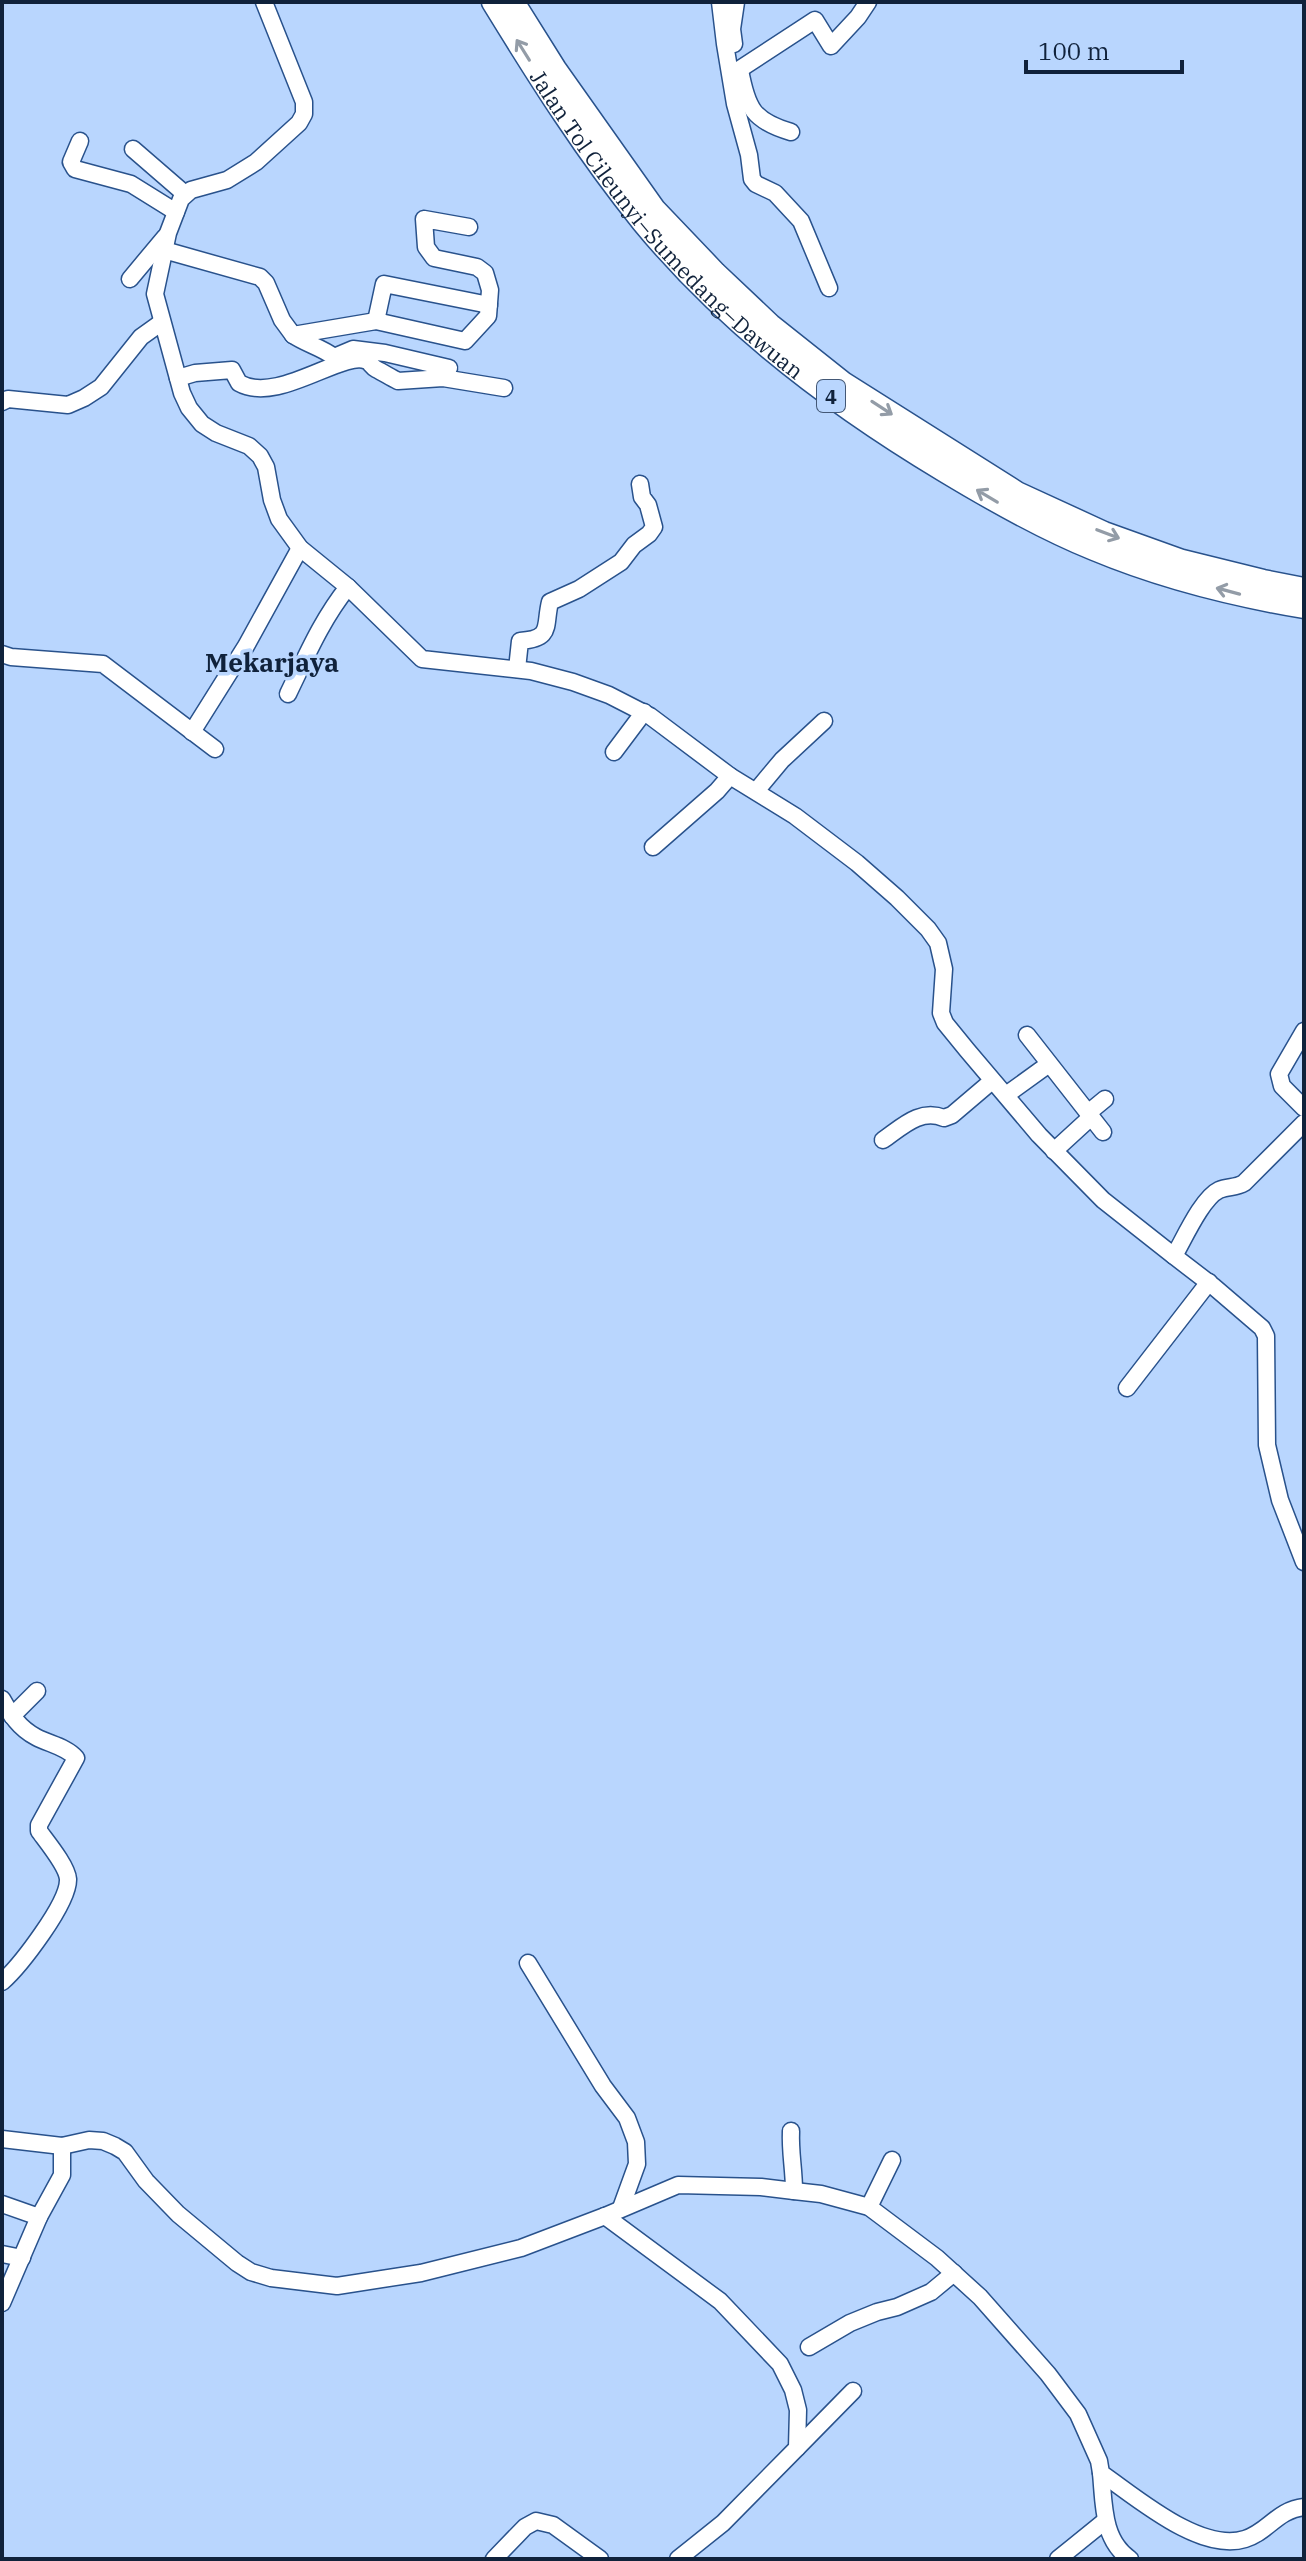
<svg xmlns="http://www.w3.org/2000/svg" width="1306" height="2561" viewBox="0 0 1306 2561" font-family="'IBM Plex Serif',serif">
<rect width="100%" height="100%" fill="#b9d6fe"/>
<g fill="none" stroke-linecap="round" stroke-linejoin="round">
<defs>
<g id="minor">
<path d="M264,2L304,102V114L299,123L256,162L227,180L191,190L181,199L168,233L155,294L182,393L189,408L202,424L216,433L249,446L260,456L266,467L272,500L279,519L300,548L348,587L422,659L531,671L573,682L609,695L650,716L730,776L795,816L857,863L897,898L928,929L938,943L944,969L941,1013L945,1023L967,1050L1039,1135L1103,1200L1174,1256C1184,1239 1202,1198 1219,1190C1228,1186 1236,1188 1244,1183L1304,1123"/>
<path d="M720,2L725,44L735,104L749,155L752,179L756,184L775,193L801,221L829,288"/>
<path d="M734,44L732,29L736,2"/>
<path d="M740,69L815,20L831,46L858,17L868,2"/>
<path d="M740,70C747,108 753,121 791,132"/>
<path d="M80,141L71,162L75,169L131,184L176,212"/>
<path d="M133,149L185,194"/>
<path d="M164,250L260,277L266,283L282,320L293,335L376,321L465,341L488,316L490,290L485,273L477,267L434,258L426,247L424,219L469,227"/>
<path d="M130,279L165,237"/>
<path d="M376,321L384,284L489,305"/>
<path d="M293,335C306,344 321,347 334,357L353,349L385,353L449,368"/>
<path d="M178,378L195,373L232,370L239,383C278,405 344,349 367,361C370,362 372,367 376,369C384,373 390,377 398,381L443,378L504,388"/>
<path d="M2,402L8,399L68,405L84,398L101,387L141,337L162,322"/>
<path d="M2,654L11,657L103,664L215,749"/>
<path d="M517,669L520,641C553,639 544,626 550,602L579,589L621,562L634,545L649,534L654,527L648,505L642,497L640,484"/>
<path d="M288,694C306,657 322,619 348,587"/>
<path d="M192,732L246,646L300,548"/>
<path d="M614,752L644,712"/>
<path d="M757,790L782,760L824,721"/>
<path d="M653,847L717,791L730,776"/>
<path d="M1304,1031L1279,1074L1282,1086L1304,1108"/>
<path d="M1027,1035L1103,1132"/>
<path d="M1006,1095L1049,1064"/>
<path d="M1088,1113L1105,1099"/>
<path d="M883,1140C902,1127 920,1108 944,1118L952,1115L992,1081"/>
<path d="M1054,1151L1090,1118"/>
<path d="M1174,1256L1213,1286L1262,1328L1266,1336L1267,1445L1280,1500L1304,1562"/>
<path d="M1127,1388L1209,1282"/>
<path d="M2,1699C11,1715 19,1728 36,1737C49,1744 67,1747 76,1758L39,1825V1831C47,1842 67,1866 68,1879C69,1903 20,1966 2,1982"/>
<path d="M12,1716L37,1691"/>
<path d="M528,1963L603,2086L627,2118L636,2142L637,2164L621,2208"/>
<path d="M791,2131C790,2153 794,2169 794,2191"/>
<path d="M2,2139L62,2146L89,2140L103,2141L115,2146L125,2152L146,2181L178,2214L237,2263L251,2272L271,2278L337,2286L421,2273L521,2248L605,2216L678,2185L761,2187L794,2191L821,2194L869,2207L937,2258L980,2297L1048,2374L1078,2414L1099,2461L1101,2473C1136,2497 1200,2553 1245,2539C1268,2532 1277,2510 1304,2507"/>
<path d="M2,2204L39,2217"/>
<path d="M869,2207L892,2160"/>
<path d="M605,2216L720,2301L780,2364L793,2390L798,2410L797,2448L723,2523L678,2559"/>
<path d="M2,2254L22,2258"/>
<path d="M2,2303L39,2217L62,2175V2146"/>
<path d="M809,2347L850,2323L877,2312L897,2307L931,2292L954,2273"/>
<path d="M797,2448L853,2391"/>
<path d="M1101,2473C1104,2503 1102,2540 1130,2559"/>
<path d="M494,2559L525,2527L536,2521L553,2525L600,2559"/>
<path d="M1058,2559L1105,2521"/>
</g>
<g id="highway">
<path id="s1" d="M493,2C539,77 587,153 643,222C726,323 833,404 945,471C993,500 1042,528 1094,549C1161,577 1233,595 1304,607"/>
<path d="M513,2L555,69L654,209L715,273L770,325L843,383L1017,493L1104,533L1182,561L1263,581L1304,589"/>
</g>
</defs>
<!-- minor casing -->
<use href="#minor" stroke="#29528c" stroke-width="19"/>
<!-- highway casing -->
<use href="#highway" stroke="#29528c" stroke-width="25"/>
<!-- minor -->
<use href="#minor" stroke="#fff" stroke-width="16"/>
<!-- highway -->
<use href="#highway" stroke="#fff" stroke-width="22"/>
</g>
<!-- one-way arrows -->
<defs><path id="oneway-shaft" d="M-6 0H5M1.5-3L5.5 0L1.5 3" fill="none" stroke-width="1.6" stroke-linecap="round" stroke-linejoin="round" transform="scale(2)"/></defs>
<g stroke="#939ca7">
<use href="#oneway-shaft" transform="translate(523 50) rotate(-122)"/>
<use href="#oneway-shaft" transform="translate(882 408) rotate(33)"/>
<use href="#oneway-shaft" transform="translate(987 496) rotate(-149)"/>
<use href="#oneway-shaft" transform="translate(1108 534) rotate(21)"/>
<use href="#oneway-shaft" transform="translate(1228 591) rotate(-165)"/>
</g>
<g text-anchor="middle" dominant-baseline="central" stroke-width="7" stroke-linejoin="round" paint-order="stroke">
<!-- shield labels -->
<rect fill="#b9d6fe" stroke="#435876" stroke-width="2" x="817" y="380" width="28" height="32" rx="6"/>
<g font-size="20" font-weight="bold" fill="#10223b">
<text x="831" y="396">4</text>
</g>
<!-- street labels -->
<g font-size="22" fill="#10223b" stroke="#b9d6fe">
<text stroke="none"><textPath href="#s1" startOffset="284">Jalan Tol Cileunyi–Sumedang–Dawuan</textPath></text>
</g>
<!-- quarter labels -->
<g font-size="26" font-weight="bold" fill="#10223b" stroke="#b9d6fe">
<text x="272" y="662">Mekarjaya</text>
</g>
</g>
<!-- border -->
<rect width="1306" height="2561" fill="none" stroke="#10223b" stroke-width="8"/>
<!-- scale -->
<path d="M1026 60v12h156v-12" fill="none" stroke="#10223b" stroke-width="4"/>
<text x="1038" y="60" font-size="24" fill="#10223b" stroke="#b9d6fe" stroke-width="6" paint-order="stroke">100 m</text>
</svg>
